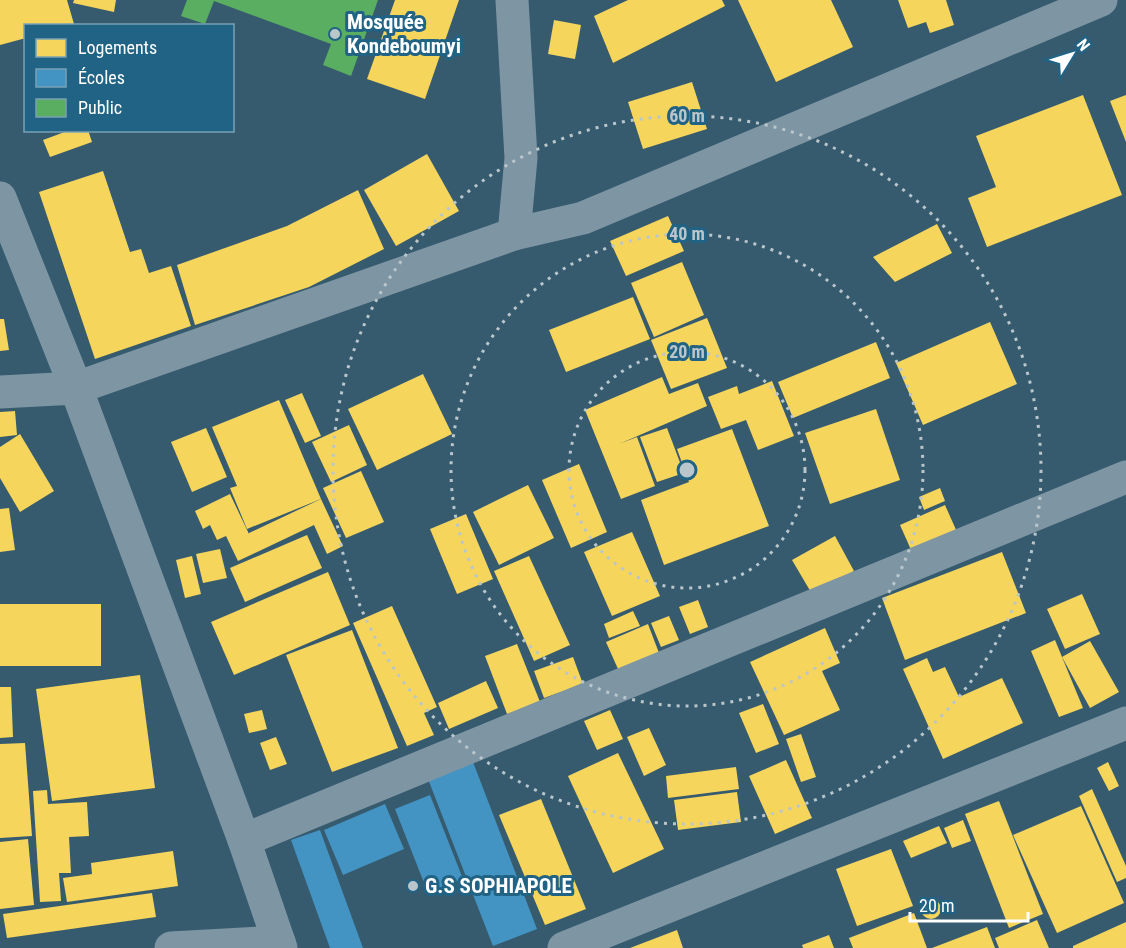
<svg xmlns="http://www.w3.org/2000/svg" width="1126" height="948" viewBox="0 0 1126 948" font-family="'Roboto Condensed',sans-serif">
<rect width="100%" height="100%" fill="#375b6e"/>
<!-- homes -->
<g fill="#f6d55c">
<path d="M0,0H67L74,24L69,26H26V38L0,45Z"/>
<path d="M74,0H116L114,12L73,3Z"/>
<path d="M395,0H459L425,99L367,79Z"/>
<path d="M628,0H722L725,6L613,63L594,16Z"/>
<path d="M738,0H831L853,47L776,82Z"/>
<path d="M898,0H946L954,25L930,33L926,22L908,28Z"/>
<path d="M554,20L581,25L575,59L548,54Z"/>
<path d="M692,82L707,129L643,149L628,102Z"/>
<path d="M1083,95L1122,195L987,247L968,198L996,187L976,136Z"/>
<path d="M1126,95V142L1110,101Z"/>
<path d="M70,130H88L92,142L50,157L43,140Z"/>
<path d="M427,154L459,211L396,246L364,190Z"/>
<path d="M103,171L130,252L141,249L149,273L171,266L191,326L95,359L39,192Z"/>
<path d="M358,190L384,249L309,287L195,325L177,265L287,226Z"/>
<path d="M668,216L684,251L626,276L610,241Z"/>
<path d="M937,224L952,253L895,282L873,257Z"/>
<path d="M682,262L704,315L654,337L631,283Z"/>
<path d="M633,297L650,339L566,372L549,330Z"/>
<path d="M707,318L727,368L671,389L651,340Z"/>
<path d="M0,319H4L9,350L0,351Z"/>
<path d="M990,322L1017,384L923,425L896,363Z"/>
<path d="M876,342L890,378L793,418L778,382Z"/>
<path d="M423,374L452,434L377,470L348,409Z"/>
<path d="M662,377L669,394L698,383L707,406L619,444L637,437L655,486L621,499L585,410Z"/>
<path d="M772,381L794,436L758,450L746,420L721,429L708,397L737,386L739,394Z"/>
<path d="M302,393L321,436L305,443L285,400Z"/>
<path d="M279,400L321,499L247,529L230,488L237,486L212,427Z"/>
<path d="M876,409L900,480L830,504L805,433Z"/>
<path d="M15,411L17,435L0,437V412Z"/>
<path d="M349,425L367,465L331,482L312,442Z"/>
<path d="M206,428L227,477L192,492L171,442Z"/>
<path d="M667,428L684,473L657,482L640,437Z"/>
<path d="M732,429L769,526L664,565L641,500L689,482L677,449Z"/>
<path d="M20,434L54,491L20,512L0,478V447Z"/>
<path d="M579,464L607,532L571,548L542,480Z"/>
<path d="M361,471L384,522L346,538L323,488Z"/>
<path d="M528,485L554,538L499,565L473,512Z"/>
<path d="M940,488L945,501L924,510L919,497Z"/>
<path d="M230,494L249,534V533L321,499L343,546L327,554L314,525L238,561L226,536L217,540L210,525L203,529L195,511Z"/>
<path d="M945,505L957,532L912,552L900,525Z"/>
<path d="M9,508L15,550L0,552V509Z"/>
<path d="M466,514L493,579L457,594L430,529Z"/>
<path d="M632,532L660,596L612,616L584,552Z"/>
<path d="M307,535L322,568L245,602L230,568Z"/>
<path d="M835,536L854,571L812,594L792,560Z"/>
<path d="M220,549L227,578L203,583L196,554Z"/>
<path d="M1002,552L1026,613L905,660L882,598Z"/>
<path d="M192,556L201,594L185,598L176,560Z"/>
<path d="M529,556L570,645L534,661L494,571Z"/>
<path d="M328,572L350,625L234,675L211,622Z"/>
<path d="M1082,594L1100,634L1065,649L1047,609Z"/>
<path d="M698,600L708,627L690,634L679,607Z"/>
<rect x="0" y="604" width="101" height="62"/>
<path d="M392,606L437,707L424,713L434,735L407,746L353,623Z"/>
<path d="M633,611L640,626L609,638L604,624Z"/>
<path d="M669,616L679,640L661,647L651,623Z"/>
<path d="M648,624L659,653L618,669L606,642Z"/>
<path d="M825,628L840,663L822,671L840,710L784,735L750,662Z"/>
<path d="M352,630L398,748L332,772L286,655Z"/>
<path d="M1055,640L1083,708L1059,717L1031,651Z"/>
<path d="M1090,641L1119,692L1090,708L1062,657Z"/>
<path d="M517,644L540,702L507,714L485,656Z"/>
<path d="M573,657L583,684L544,698L534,671Z"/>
<path d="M927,658L933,672L945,667L959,697L1002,678L1023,723L943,759L903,669Z"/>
<path d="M140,675L155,788L52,801L36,689Z"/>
<path d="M486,681L498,708L449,729L438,703Z"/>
<path d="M0,687H11L13,737L0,738Z"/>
<path d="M763,704L779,744L756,753L739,713Z"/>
<path d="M262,710L267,729L249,733L244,714Z"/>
<path d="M610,710L623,739L597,750L584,721Z"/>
<path d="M649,728L666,765L644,776L627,737Z"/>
<path d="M801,734L816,777L801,782L786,739Z"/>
<path d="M276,737L287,764L270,770L260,743Z"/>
<path d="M25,743L32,836L0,838V744Z"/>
<path d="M618,753L664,849L613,873L568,776Z"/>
<path d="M786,760L812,818L775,834L749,776Z"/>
<path d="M1108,762L1119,786L1109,791L1097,768Z"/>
<path d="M736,767L739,789L668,798L666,776Z"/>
<path d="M1092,789L1126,866V878L1117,882L1079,796Z"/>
<path d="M47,790L48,804L87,802L89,836L69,837L71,873H59L61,901L40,902L33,791Z"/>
<path d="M737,792L741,822L678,830L674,800Z"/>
<path d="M541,799L586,909L545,925L499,815Z"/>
<path d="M999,801L1043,914L1009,928L965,814Z"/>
<path d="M1081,806L1124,903L1057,933L1013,835Z"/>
<path d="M963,820L971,841L952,848L944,828Z"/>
<path d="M939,826L947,843L911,858L903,841Z"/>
<path d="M28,839L34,905L0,909V842Z"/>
<path d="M891,849L913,906L857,926L836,869Z"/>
<path d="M173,851L178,886L67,902L63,878L92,874L91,863Z"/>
<path d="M152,893L156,917L7,938L3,914Z"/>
<circle cx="931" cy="909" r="10"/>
<path d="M914,913L927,948H853L849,938Z"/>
<path d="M1037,920L1049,948H999L995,938Z"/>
<path d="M1126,922V948H1073V946Z"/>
<path d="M987,927L995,948H932Z"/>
<path d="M677,930L683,948H630Z"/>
<path d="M829,935L834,948H803L802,945Z"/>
</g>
<!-- schools -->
<g fill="#4393c3">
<path d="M473,762L537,929L493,946L428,779Z"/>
<path d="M430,795L463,879L428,893L395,809Z"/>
<path d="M385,804L404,849L343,875L324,830Z"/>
<path d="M320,830L363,948H330L291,840Z"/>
</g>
<!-- public -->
<path fill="#5aae61" d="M187,0H378L351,76L323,65L331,44L214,1L205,24L181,16Z"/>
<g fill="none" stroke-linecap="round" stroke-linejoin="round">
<!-- minor -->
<g stroke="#7e96a4" stroke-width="33">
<path d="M0,198L76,388L244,840L281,948"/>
<path d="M514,234L583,218L1101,0"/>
<path d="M0,392L76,388L514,234L521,158L512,0"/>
<path d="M244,840L1126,477"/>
<path d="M171,948L279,942"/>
<path d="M564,948L1126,723"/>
</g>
</g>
<!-- distance rings -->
<g fill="none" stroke="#b9c6cc" stroke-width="3" stroke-dasharray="3 6">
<circle cx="687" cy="470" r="118"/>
<circle cx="687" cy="470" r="236"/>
<circle cx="687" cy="470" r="354"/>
</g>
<!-- markers -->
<g fill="#b9c6cc" stroke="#216384" stroke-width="2">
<circle cx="335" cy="34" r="6"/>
<circle cx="413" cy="886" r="6"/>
</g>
<g text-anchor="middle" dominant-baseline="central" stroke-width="6" stroke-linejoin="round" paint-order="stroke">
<!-- poi labels -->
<g font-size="21" font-weight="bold" fill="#fff" stroke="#216384" text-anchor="start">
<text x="347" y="22">Mosquée<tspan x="347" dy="24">Kondeboumyi</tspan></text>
<text x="425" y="886">G.S SOPHIAPOLE</text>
</g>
</g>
<circle cx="687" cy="470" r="9" fill="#b9c6cc" stroke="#216384" stroke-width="3"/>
<g font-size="18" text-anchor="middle" font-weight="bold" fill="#b9c6cc" stroke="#216384" stroke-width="6" stroke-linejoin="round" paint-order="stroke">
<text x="687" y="122">60 m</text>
<text x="687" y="240">40 m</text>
<text x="687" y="358">20 m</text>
</g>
<!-- legend -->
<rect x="24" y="24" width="210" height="108" fill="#216384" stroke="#7aa1b5" stroke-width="1.5"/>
<rect x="36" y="39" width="30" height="18" fill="#f6d55c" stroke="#7aa1b5" stroke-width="1.5"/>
<text x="78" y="54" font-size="18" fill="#ffffff">Logements</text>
<rect x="36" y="69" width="30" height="18" fill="#4393c3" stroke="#7aa1b5" stroke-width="1.5"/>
<text x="78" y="84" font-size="18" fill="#ffffff">Écoles</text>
<rect x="36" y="99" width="30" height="18" fill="#5aae61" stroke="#7aa1b5" stroke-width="1.5"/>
<text x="78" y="114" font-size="18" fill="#ffffff">Public</text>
<!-- north arrow -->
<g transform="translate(1072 54) rotate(52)" stroke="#216384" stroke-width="4.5" paint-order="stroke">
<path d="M0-4.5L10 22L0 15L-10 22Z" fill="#ffffff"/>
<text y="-9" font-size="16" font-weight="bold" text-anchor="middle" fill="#ffffff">N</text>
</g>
<!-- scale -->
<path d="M910 912v9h118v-9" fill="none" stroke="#ffffff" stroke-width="3"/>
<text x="919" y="912" font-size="18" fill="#ffffff" stroke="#216384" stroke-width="4.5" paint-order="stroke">20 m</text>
</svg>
